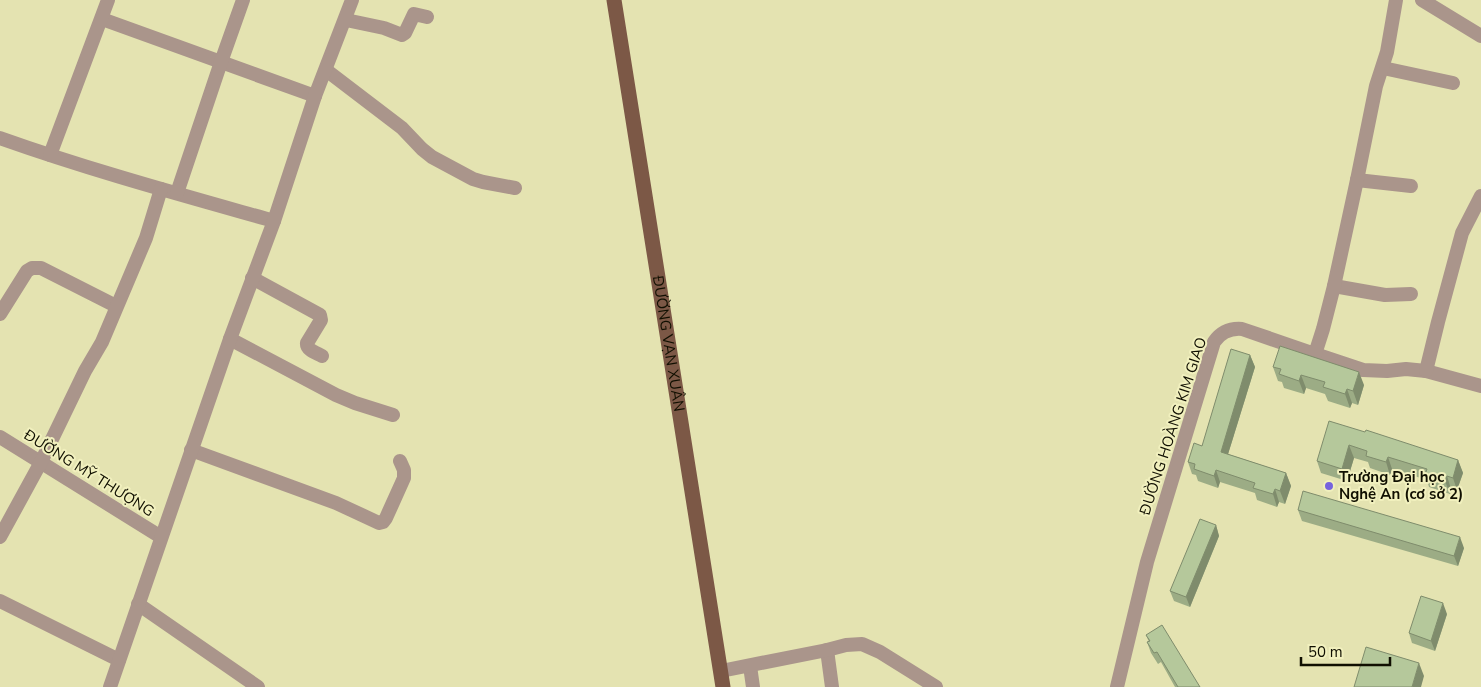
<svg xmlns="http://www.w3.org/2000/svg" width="1481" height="687" viewBox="0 0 1481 687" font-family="'Nunito Sans',sans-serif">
<rect width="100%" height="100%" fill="#e4e3b1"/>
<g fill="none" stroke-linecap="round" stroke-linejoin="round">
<!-- minor -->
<g stroke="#aa958b" stroke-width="14">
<path d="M1422,0L1481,36"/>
<path d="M102,19L315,96"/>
<path d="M346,20L384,28L402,35L405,33L414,14L427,17"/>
<path d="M1383,68L1453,83"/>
<path d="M326,70L402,128L422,149L432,157L473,179L483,182L515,188"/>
<path d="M0,138C90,170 182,195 274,221"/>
<path d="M50,155L108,0"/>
<path d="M1357,180L1411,186"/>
<path d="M177,193L221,62L243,0"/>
<path d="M252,278L320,315L321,320L307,343C306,350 317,353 322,356"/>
<path d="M1334,286L1385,295L1411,294"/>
<path d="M0,314L27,271L32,268H41L116,306"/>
<path d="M230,339L336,395L355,403L393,415"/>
<path d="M1315,354L1363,370L1387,371L1406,369L1426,371L1481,386"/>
<path d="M1426,371L1438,322L1462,233L1481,196"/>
<path d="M0,437L161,537"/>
<path d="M191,450L336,503L379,523L383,522L386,518L404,478V470L400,461"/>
<path d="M0,537L41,462L85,371L102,342L146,238L161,189"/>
<path d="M0,601L119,660"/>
<path d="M138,604L258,687"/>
<path d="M827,650L832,687"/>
<path d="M750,666L753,687"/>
<path d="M721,671L827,650L846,645L862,644L880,652L936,687"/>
<path d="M110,687L230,339L274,221L315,96L352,0"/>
<path d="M1117,687L1147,562L1214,342C1221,332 1230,328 1242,329L1315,354L1323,329L1334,286L1357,180L1376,86L1387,52L1396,0"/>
</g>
<!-- major -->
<path stroke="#7c5846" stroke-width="15" id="s1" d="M614,0L723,687"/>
</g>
<!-- wall -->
<g fill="#9cac85">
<path d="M1250,355L1255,367L1228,454L1286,473L1291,486L1285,504L1279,502L1277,507L1257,500L1255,493L1220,482L1218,488L1198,481L1196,475L1192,474L1188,462L1202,446Z"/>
<path d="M1273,367L1364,385L1358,405L1352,403L1350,408L1328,401L1325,394L1306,388L1304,394L1284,388L1282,382L1278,381Z"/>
<path d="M1365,432L1458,460L1463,473L1457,490L1451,489L1450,494L1429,487L1427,480L1392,469L1390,475L1370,468L1368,462L1354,458L1347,481L1321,473L1317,461Z"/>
<path d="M1298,510L1464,548L1458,566L1302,521Z"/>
<path d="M1216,525L1219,536L1190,607L1174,601L1170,591Z"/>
<path d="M1447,614L1435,651L1412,643L1409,633Z"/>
<path d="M1146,635L1200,687H1175L1161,662L1158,664L1151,653L1147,642H1149Z"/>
</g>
<!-- shaded-wall -->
<g fill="#7f8c6c">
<path d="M1250,355L1255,367L1225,464L1221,452Z"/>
<path d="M1359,372L1364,385L1358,405L1353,391Z"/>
<path d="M1301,375L1306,388L1304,394L1299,381Z"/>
<path d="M1347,389L1352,403L1350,408L1345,394Z"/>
<path d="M1349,445L1354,458L1347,481L1342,469Z"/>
<path d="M1388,457L1392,469L1390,475L1386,462Z"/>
<path d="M1458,460L1463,473L1457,490L1453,478Z"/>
<path d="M1216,470L1220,482L1218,488L1214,476Z"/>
<path d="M1286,473L1291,486L1285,504L1280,491Z"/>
<path d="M1447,476L1451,489L1450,494L1445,481Z"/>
<path d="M1275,489L1279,502L1277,507L1273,494Z"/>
<path d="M1216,525L1219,536L1190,607L1186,597Z"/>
<path d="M1460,537L1464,548L1458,566L1454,556Z"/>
<path d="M1443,603L1447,614L1435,651L1431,641Z"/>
<path d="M1419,663L1424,676L1421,687H1412Z"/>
</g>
<!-- building -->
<g fill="#b5c89b" stroke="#7f8c6c">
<path d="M1280,346L1359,372L1353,391L1347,389L1345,394L1323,387L1325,382L1301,375L1299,381L1279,374L1281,369L1273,367Z"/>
<path d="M1231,349L1250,355L1221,452L1286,473L1280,491L1275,489L1273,494L1253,488L1255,483L1216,470L1214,476L1194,469L1195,464L1188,462L1194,443L1202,446Z"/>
<path d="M1329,421L1365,432L1366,430L1458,460L1453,478L1447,476L1445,481L1425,475L1427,469L1388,457L1386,462L1366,456L1367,451L1349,445L1342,469L1317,461Z"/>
<path d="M1303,491L1460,537L1454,556L1298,510Z"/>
<path d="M1200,519L1216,525L1186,597L1170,591Z"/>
<path d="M1421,596L1443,603L1431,641L1409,633Z"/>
<path d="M1162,625L1200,687H1178L1157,652L1154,653L1147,642L1150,641L1146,635Z"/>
<path d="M1366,647L1419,663L1412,687H1354Z"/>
</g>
<!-- markers -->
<circle fill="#7663dd" stroke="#f1f0be" stroke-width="2" cx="1329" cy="486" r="5"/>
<g text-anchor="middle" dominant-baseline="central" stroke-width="4" stroke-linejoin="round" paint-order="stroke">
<!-- street labels -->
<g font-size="15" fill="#100f01" stroke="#f1f0be">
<text stroke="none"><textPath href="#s1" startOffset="348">ĐƯỜNG VẠN XUÂN</textPath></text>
<text transform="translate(1173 426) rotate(-72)">ĐƯỜNG HOÀNG KIM GIAO</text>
<text transform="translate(89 473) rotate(32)">ĐƯỜNG MỸ THƯỢNG</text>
</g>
<!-- poi labels -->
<g font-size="15" font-weight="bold" fill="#100f01" stroke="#f1f0be" text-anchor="start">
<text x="1339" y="477">Trường Đại học<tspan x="1339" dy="17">Nghệ An (cơ sở 2)</tspan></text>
</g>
</g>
<!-- scale -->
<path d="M1301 657v8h89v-8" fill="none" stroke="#100f01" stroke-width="2.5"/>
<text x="1308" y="657" font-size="15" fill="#100f01" stroke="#f1f0be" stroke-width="4" paint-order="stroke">50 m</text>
</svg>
